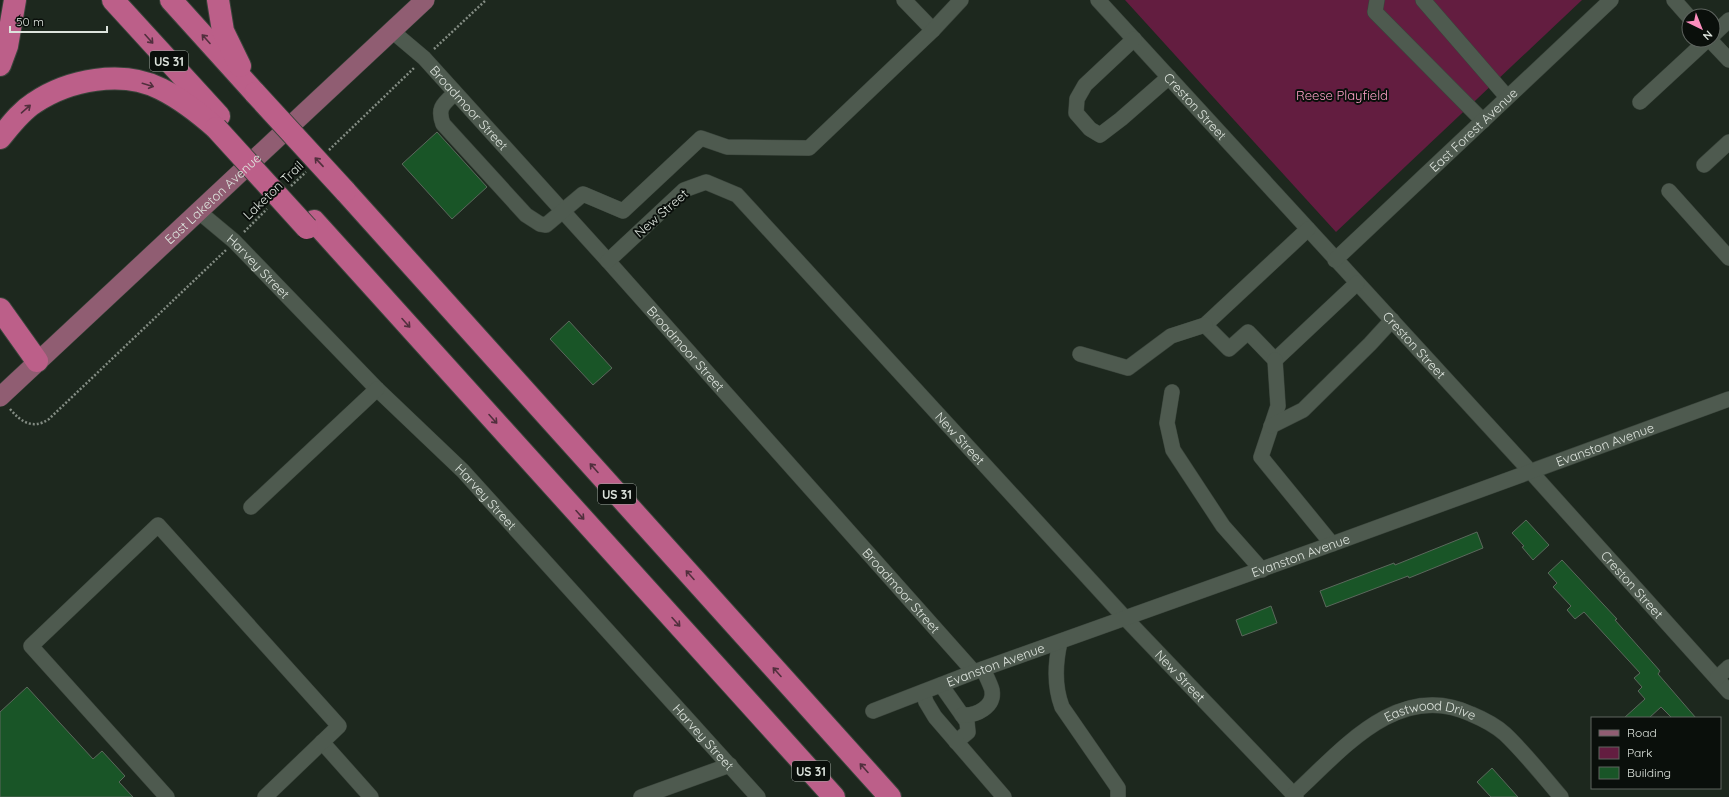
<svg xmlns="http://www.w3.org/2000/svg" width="1729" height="797" viewBox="0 0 1729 797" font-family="Quicksand,sans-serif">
<rect width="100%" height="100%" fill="#1d281e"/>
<!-- green -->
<path fill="#631d40" d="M1125,0H1582L1336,232Z"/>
<!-- building -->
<g fill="#195527" stroke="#5b685c">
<path d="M437,132L487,187L452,219L402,164Z"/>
<path d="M569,321L612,368L593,385L550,339Z"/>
<path d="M1526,520L1549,545L1533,560L1522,547L1524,546L1512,533Z"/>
<path d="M1477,532L1483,548L1409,578L1408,576L1326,607L1320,591L1394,563L1395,565Z"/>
<path d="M1562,560L1617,619L1615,620L1660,671L1658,674L1696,718H1672L1661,707L1649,718H1624L1645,699L1638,691L1642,687L1634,678L1640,673L1584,612L1575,619L1567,610L1571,606L1553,587L1557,583L1548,573Z"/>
<path d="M1271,606L1277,623L1242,636L1236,620Z"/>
<path d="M27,687L93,759L102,751L125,776L119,782L133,797H0V712Z"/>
<path d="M1492,768L1518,797H1491L1477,782Z"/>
</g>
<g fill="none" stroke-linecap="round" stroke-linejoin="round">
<defs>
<g id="minor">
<path d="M904,0L933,30"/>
<path id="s1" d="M1098,0L1531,472L1729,692"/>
<path d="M1377,0L1375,12L1483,121"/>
<path d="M1423,0L1507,97"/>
<path d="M1674,0L1689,17"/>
<path id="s2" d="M392,31L424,58L608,261L974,672"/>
<path d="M1713,35L1729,20"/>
<path d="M1134,39L1085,85L1077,99L1076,113L1090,129L1100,135L1121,119L1169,77"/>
<path d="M1710,40L1729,60"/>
<path d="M455,93C443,104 437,108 443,124L526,215L540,224L546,225L583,194L623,211L701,138L727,147L809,148L933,30L961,0"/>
<path d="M1640,102L1707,40"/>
<path d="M1704,165L1729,142"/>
<path d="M1669,191L1729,258"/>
<path id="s3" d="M198,211L234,241L377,389L463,471L758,797"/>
<path d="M1308,229L1205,325L1229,349L1248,332L1275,360L1357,283"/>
<path id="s4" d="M1335,260L1611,0"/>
<path id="s5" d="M608,261L684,190L706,182L737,195L1126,619L1296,797"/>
<path d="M1080,354L1128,368L1171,336L1205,325"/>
<path d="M1275,360L1278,406L1261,457L1332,544"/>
<path d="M1172,392L1167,423L1173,450L1223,526L1262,570"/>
<path d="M1271,426L1303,410L1370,344L1392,320"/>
<path d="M251,507L377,389"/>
<path d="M1060,642C1055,664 1054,686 1062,707L1118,788V797"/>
<path d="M1717,678L1729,667"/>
<path d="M941,685L967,722L968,732L956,742"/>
<path d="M923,692L926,702L935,717L1004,797"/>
<path id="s6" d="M873,711L974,672L1332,544L1729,399"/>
<path d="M962,715C976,716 995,707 992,690C990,683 986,676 983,669"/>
<path d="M322,742L371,797"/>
<path id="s7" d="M1294,794C1342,750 1398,680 1471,714C1483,719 1495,725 1505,734C1525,753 1543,776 1561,797"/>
<path d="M167,797L31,646L158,525L339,726L265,797"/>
<path d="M641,797L730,765"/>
</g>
<g id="major">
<path id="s8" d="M0,397L425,0"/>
</g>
<g id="highway">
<path d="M113,0L219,116"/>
<path d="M171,0L255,93"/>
<path d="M218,0L223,31L240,66"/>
<path d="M0,65L7,46L15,0"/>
<path d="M0,138C10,126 20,112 34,103C68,80 122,69 161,89C181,99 199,113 216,128"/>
<path d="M345,191L890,797"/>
<path d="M314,221L834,797"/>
<path d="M0,309L37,361"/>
</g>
</defs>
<!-- minor casing -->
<use href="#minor" stroke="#3a443b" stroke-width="16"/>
<!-- major casing -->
<use href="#major" stroke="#3a443b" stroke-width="20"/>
<!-- highway casing -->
<use href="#highway" stroke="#3a443b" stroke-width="24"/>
<!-- path -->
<g stroke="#838c83" stroke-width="2.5" stroke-dasharray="2 2" stroke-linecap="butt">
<path d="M434,49L486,0"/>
<path d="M329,150L414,68"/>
<path d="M291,186L306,172"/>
<path d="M244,232L267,209"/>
<path d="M10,409C21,422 33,430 49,419L226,250"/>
</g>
<!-- minor -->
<use href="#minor" stroke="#4e5a4f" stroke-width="15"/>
<!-- major -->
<use href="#major" stroke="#905d72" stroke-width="19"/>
<!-- highway -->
<use href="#highway" stroke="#bc5f89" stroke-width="22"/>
<defs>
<g id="highway-bridge">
<path d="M255,93L345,191"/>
<path d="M216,128L307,228"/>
</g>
</defs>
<!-- highway-bridge casing -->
<use href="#highway-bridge" stroke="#3a443b" stroke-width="24" stroke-linecap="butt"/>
<!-- highway-bridge -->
<use href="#highway-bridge" stroke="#bc5f89" stroke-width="22"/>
</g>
<!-- one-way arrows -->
<defs><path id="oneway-shaft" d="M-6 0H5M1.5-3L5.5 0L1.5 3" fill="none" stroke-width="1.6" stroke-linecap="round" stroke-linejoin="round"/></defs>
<g stroke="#512f3d">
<use href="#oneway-shaft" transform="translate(149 39) rotate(48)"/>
<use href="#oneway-shaft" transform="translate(206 39) rotate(-132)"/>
<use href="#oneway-shaft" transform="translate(148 85) rotate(17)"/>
<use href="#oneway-shaft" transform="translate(26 109) rotate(-41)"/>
<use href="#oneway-shaft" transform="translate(319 162) rotate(-133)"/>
<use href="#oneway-shaft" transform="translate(406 323) rotate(48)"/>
<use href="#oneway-shaft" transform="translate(493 419) rotate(48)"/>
<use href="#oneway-shaft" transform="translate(594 468) rotate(-132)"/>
<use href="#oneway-shaft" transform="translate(580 515) rotate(48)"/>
<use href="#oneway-shaft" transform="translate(690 575) rotate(-132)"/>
<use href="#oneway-shaft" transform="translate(676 622) rotate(48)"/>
<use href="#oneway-shaft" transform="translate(777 672) rotate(-132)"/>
<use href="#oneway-shaft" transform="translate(864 768) rotate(-132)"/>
</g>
<g text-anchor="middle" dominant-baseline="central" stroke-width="4" stroke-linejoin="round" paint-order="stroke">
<!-- shield labels -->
<g fill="#0a0f0b" stroke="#9ea49e" stroke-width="1">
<rect x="150" y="51" width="38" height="20" rx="3"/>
<rect x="598" y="484" width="38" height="20" rx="3"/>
<rect x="792" y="761" width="38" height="20" rx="3"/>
</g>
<g font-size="12" font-weight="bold" fill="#dde4dd">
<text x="169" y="61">US 31</text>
<text x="617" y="494">US 31</text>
<text x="811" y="771">US 31</text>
</g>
<!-- park labels -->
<g font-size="13" fill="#ffa1c8" stroke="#0a0f0b">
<text x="1342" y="95">Reese Playfield</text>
</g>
<!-- street labels -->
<g font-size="13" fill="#dde4dd" stroke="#0a0f0b">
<text stroke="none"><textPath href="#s1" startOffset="144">Creston Street</textPath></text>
<text stroke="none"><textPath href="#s2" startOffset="109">Broadmoor Street</textPath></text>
<text stroke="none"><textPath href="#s4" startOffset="190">East Forest Avenue</textPath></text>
<text transform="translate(273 190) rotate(-44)">Laketon Trail</text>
<text stroke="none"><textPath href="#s8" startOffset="291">East Laketon Avenue</textPath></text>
<text transform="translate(661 213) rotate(-41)">New Street</text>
<text stroke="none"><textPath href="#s3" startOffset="82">Harvey Street</textPath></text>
<text stroke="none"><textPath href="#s1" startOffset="468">Creston Street</textPath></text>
<text stroke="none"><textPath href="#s2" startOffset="433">Broadmoor Street</textPath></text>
<text stroke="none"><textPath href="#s5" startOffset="491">New Street</textPath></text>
<text stroke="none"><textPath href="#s6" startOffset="779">Evanston Avenue</textPath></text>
<text stroke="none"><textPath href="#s3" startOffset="406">Harvey Street</textPath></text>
<text stroke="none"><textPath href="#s6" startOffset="455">Evanston Avenue</textPath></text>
<text stroke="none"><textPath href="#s1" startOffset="792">Creston Street</textPath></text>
<text stroke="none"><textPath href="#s2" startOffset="757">Broadmoor Street</textPath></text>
<text stroke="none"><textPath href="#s6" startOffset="131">Evanston Avenue</textPath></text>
<text stroke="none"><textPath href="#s5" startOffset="815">New Street</textPath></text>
<text stroke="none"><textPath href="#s7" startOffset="166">Eastwood Drive</textPath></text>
<text stroke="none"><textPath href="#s3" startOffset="730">Harvey Street</textPath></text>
</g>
</g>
<!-- legend -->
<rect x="1591" y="717" width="130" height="72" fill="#0a0f0b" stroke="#5e645f"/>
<rect x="1599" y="730" width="20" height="6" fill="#905d72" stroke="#5e645f"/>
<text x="1627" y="737" font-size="12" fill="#dde4dd">Road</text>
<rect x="1599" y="747" width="20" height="12" fill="#631d40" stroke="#5e645f"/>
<text x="1627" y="757" font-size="12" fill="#dde4dd">Park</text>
<rect x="1599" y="767" width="20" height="12" fill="#195527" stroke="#5e645f"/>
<text x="1627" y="777" font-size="12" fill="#dde4dd">Building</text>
<!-- north arrow -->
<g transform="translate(1701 28) rotate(137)"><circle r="19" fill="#0a0f0b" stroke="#5e645f"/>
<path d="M0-3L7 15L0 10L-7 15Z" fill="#fd8ebe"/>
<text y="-6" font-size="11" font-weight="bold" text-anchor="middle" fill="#dde4dd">N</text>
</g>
<!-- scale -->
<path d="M10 26v6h97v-6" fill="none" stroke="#dde4dd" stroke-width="2"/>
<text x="16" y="26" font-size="12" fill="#dde4dd" stroke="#0a0f0b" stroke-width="3" paint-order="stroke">50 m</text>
</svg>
